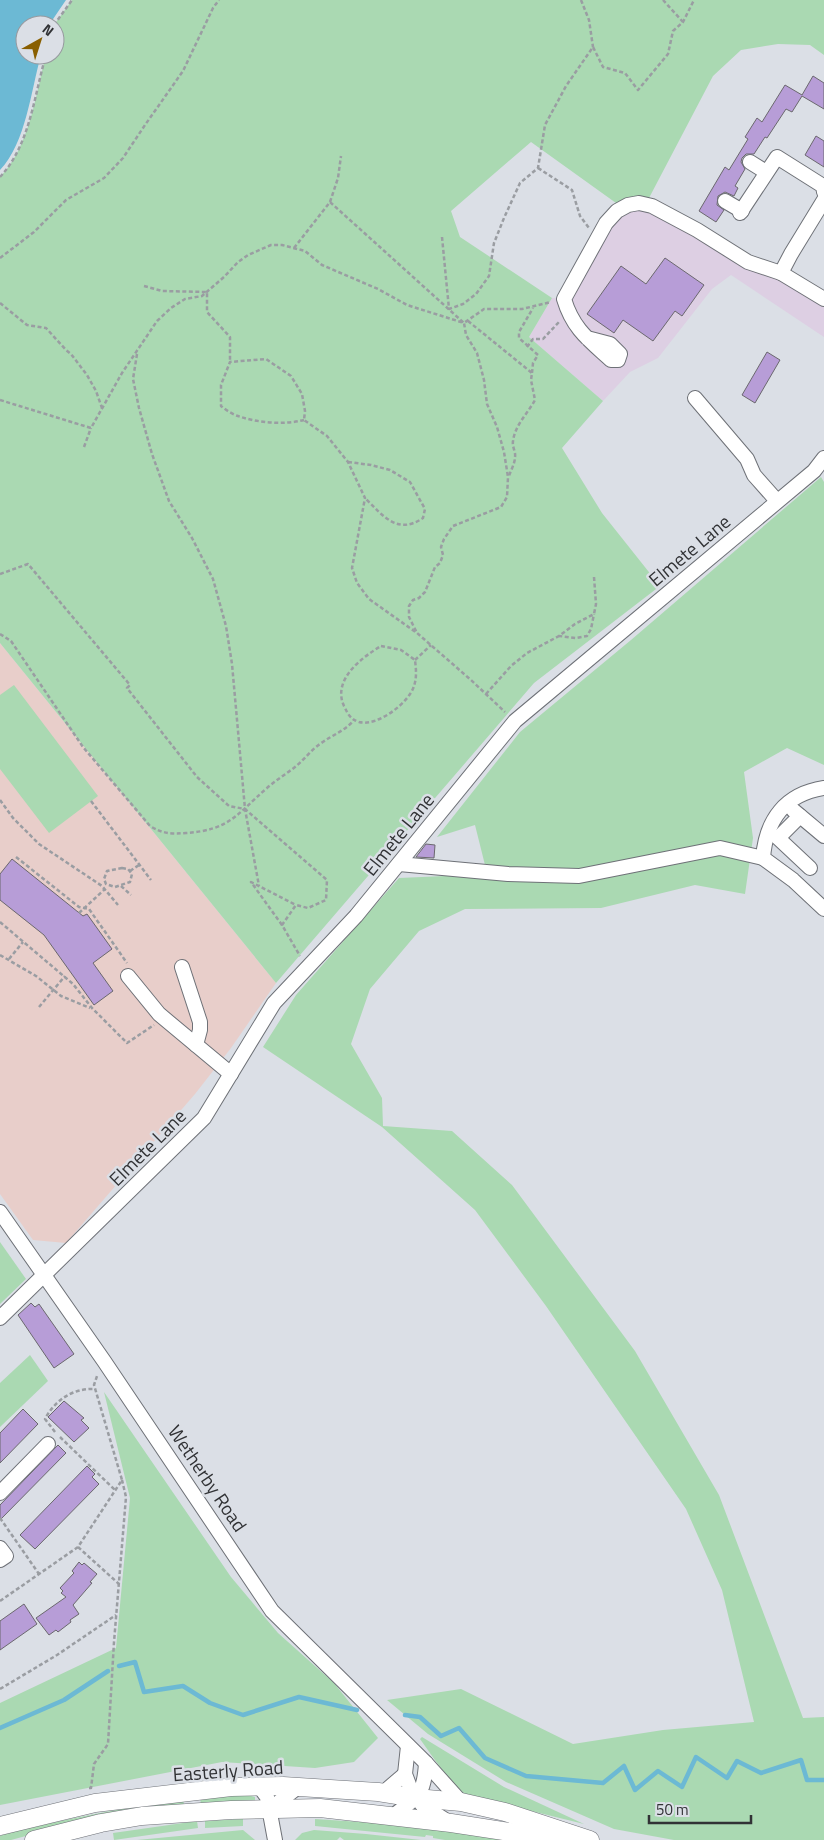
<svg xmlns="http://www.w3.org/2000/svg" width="824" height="1840" viewBox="0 0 824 1840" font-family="'Titillium Web',sans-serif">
<rect width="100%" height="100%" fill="#dbdfe6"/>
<!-- commercial -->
<path fill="#ddcfe3" d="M639,203L824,299V337L731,275L712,289L658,358L630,372L603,401L529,337L552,298L564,299L606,223Z"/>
<!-- education -->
<path fill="#e8ceca" d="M0,643L276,983L231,1048L195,1094L66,1243L33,1240L0,1194Z"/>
<!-- green -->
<g fill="#aad9b2">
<path d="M72,0H824V55L810,45L778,44L741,50L713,76L649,198L616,203L531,142L451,211L460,237L552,298L529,337L603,401L562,448L602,513L660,586L534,683L276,983L0,643V177C30,146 35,96 46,55H55L54,25Z"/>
<path d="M821,477L824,482V765L787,748L744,772L753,838L745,894L695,885L601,908L465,909L419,931L370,989L351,1044L382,1098L383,1126L452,1131L512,1185L635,1351L719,1495L803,1718L824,1717V1840H674L614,1829L506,1782L428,1734L387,1700L461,1689L573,1744L663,1730L754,1722L722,1590L686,1509L546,1306L475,1210L382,1127L263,1047L296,995L399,878L445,876L485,865L475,825L437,837L520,732L631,640Z"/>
<path d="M14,685L98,796L49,833L0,769V695Z"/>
<path d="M0,1242L26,1279L0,1304Z"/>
<path d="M30,1355L48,1381L0,1427V1383Z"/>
<path d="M104,1392L231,1577L278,1633L334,1683L378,1738L354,1762L315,1768L222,1762L0,1805V1703L116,1648L130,1498Z"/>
<path d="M422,1737L504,1787L584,1824L466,1795C447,1780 434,1758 420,1739Z"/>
<path d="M247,1795L255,1797V1801L201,1804L200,1798Z"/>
<path d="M183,1799L184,1805L59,1827L11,1840H0V1836L5,1834C64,1819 123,1808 183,1799Z"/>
<path d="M243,1819V1826L205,1828V1821Z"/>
<path d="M315,1819L406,1825L506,1840H445L433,1838V1836L426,1835L425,1837L315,1826Z"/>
<path d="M197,1821L198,1828L114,1840L113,1833Z"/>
<path d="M243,1830L255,1840H137Z"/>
<path d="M314,1830L366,1834L421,1840H344L340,1837L337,1840H295L302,1833Z"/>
</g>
<!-- water -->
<path fill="#6cb9d4" d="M0,0H66L49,25H25V55H41C31,90 26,143 0,170Z"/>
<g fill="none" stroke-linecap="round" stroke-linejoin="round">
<!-- stream -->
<g stroke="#6cb9d4" stroke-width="4.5">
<path d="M119,1666L135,1662L144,1692L183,1686L210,1703L243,1715L299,1697L357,1710"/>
<path d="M405,1715L420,1717L441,1736L459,1728L485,1758L526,1776L603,1783L624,1766L635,1790L658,1771L682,1787L696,1757L727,1778L737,1761L761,1773L801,1760L807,1780H824"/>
<path d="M0,1728L64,1700L108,1671"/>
</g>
</g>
<!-- building -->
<g fill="#b79dd7" stroke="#6b686e">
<path d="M813,76L824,83V109L802,96L792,112L786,109L767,138L765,137L754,154H746L742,158L741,162L745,169L735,186L738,188L734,196L725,192L718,196L717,205L724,210L716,222L699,211L725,167L729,170L748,139L745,137L757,118L762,122L785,85L802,95Z"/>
<path d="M816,136L824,141V167L805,155Z"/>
<path d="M665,258L704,285L682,316L675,311L653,341L623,320L614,333L587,314L621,266L646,284Z"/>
<path d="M767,352L780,360L755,403L742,395Z"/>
<path d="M426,844L435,845L434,858L416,857Z"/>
<path d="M12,859L83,916L87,914L112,949L93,963L113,991L94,1005L44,935L0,900V874Z"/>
<path d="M31,1303L35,1307L39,1304L74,1354L54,1368L18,1315Z"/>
<path d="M64,1401L84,1418L81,1420L89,1428L74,1442L48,1417Z"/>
<path d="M23,1409L38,1424L0,1463V1433Z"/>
<path d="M58,1445L66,1453L0,1520V1505Z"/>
<path d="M87,1466L95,1474L92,1477L99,1484L35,1549L20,1535Z"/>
<path d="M79,1562L82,1565L84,1563L97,1574L90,1582L92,1583L73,1605L79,1614L70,1620L71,1622L58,1632L56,1630L49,1635L36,1618L66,1597L61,1593L63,1591L60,1588L74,1573L72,1571Z"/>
<path d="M24,1604L37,1624L0,1650V1621Z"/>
</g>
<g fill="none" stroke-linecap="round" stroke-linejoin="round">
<defs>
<g id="minor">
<path d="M750,162L766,172"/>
<path d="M725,201L742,211"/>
<path d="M740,213L777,157L823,186L824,192"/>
<path d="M781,273L791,254L824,200"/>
<path d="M587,338L610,344L620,354L618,360H611C589,340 573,329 564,299L606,223L617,211L628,205L639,203L652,206L697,230L748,262L781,273L824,299"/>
<path d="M695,398L747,459L754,475L777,501"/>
<path d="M824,788C785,794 766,820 763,858L793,880L824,909"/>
<path d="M793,810L824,836"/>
<path d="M800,816L778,838L810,868"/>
<path d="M399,864L508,874L579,876L720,848L763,858"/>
<path d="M182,967L200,1022V1030L196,1045"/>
<path d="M128,976L159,1014L231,1074"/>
<path d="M0,1212L104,1361L272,1611L426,1763L461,1802"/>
<path d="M0,1318L204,1118L274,1003L356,916L515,721L814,471L824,458"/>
<path d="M0,1493L48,1444"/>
<path d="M0,1548L6,1556L0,1560"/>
<path d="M408,1746L405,1774L411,1790L423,1806L447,1821"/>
<path d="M259,1786L267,1797L275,1840"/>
<path d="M384,1792L405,1774"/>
<path d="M270,1809L298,1787"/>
<path d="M393,1816C418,1796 424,1796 426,1763"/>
</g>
<g id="major">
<path d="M0,1826L95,1803L231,1787L283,1786L378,1792L416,1798L461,1802L505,1812L590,1840"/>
<path d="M34,1840L101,1823L142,1816L231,1810L320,1808L451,1823L562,1840"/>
</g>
</defs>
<!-- minor casing -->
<use href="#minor" stroke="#6e7177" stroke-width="16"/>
<!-- major casing -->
<use href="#major" stroke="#6e7177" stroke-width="19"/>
<!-- path -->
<g stroke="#9a9da2" stroke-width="2.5" stroke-dasharray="4 2.5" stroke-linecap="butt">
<path d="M581,0L589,20L593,47"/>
<path d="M663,0L683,22"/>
<path d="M54,25L72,0"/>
<path d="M538,168L572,190L580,216L589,228"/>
<path d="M0,177C30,145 34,96 46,55"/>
<path d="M330,202L338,178L341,156"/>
<path d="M442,237L449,309L463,304L476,294L489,276L494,243L504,218L520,183L538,168L545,125L566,86L593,47L603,67L625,73L638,90L668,54L673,31L683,22L694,0"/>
<path d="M294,248L330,202L464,323L484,309H522L551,302"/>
<path d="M0,258L34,232L66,200L104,178L123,158L145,125L183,71L213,8L219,0"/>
<path d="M144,286L162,291L207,292V312L230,337V362"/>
<path d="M0,303L27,325L46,328L66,350L71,354L87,375L96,391L102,408"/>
<path d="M468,321L532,373L531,380L535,400C528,413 515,425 513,441C512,447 516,452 515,457C515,463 511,470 509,476"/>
<path d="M527,347L533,339H543L559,322"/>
<path d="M137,354L133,379L139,408L152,454L169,501L192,538L213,579L226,626L232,664L245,809L327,880L326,900L308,908L296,905L282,925L300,956"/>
<path d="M532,373L533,363L538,355L519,338V332L533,308"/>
<path d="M0,400L91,428L122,373L157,321L171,308L185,299L202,296L224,277L238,262L248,255L271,245H282L305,251L322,265L378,289L407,305L464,323L466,335L477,353L484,380L487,404L497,427L504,452L508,477L507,497L501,507L453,526L444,539L441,547L443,555L440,563L435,567L425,592L419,598L413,600L409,606V617L417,633"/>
<path d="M304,420C284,425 258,423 238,416C232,414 226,410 221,406V385L230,362L266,359L291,376L302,394L305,411L304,420L327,436L348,462L365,498L352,568L357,583L369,599L417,633L471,680L505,712"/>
<path d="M84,447L91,428"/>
<path d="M348,462L371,465L390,470L410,482L425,509L423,518C398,535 384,517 366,499"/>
<path d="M0,574L28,564L130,685L127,688L197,777L229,806L245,809L259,886"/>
<path d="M594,577L596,604L594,614L575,624L559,636L576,638L587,636L591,629L594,614"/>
<path d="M0,634L11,641L83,747L150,826C163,834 172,834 186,833C230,830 237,814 267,788C276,780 286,774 295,767C304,760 311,750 320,744C332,735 345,731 354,720"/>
<path d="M381,646L401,650L415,660C416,669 417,677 414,686C409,703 377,727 359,722C350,719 348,714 344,706C332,680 361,658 381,646Z"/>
<path d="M415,660L431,645"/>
<path d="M486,694L511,666L527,653L559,636"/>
<path d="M0,800L13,818L39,844L102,886L118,905"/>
<path d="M91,801L151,880"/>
<path d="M16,857L79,907L89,909L127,963"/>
<path d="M122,868L128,869L132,874L130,882L115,887L106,884L104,879L107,871Z"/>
<path d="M130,871L139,865"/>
<path d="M121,886L131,895"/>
<path d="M79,913L105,889"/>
<path d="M0,922L73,984L92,1008L127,1043L154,1025"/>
<path d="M282,925L251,882L296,905"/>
<path d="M0,955L36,976L61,996L90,1008"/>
<path d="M9,959L23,942"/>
<path d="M39,1007L65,976"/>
<path d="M55,1432L45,1419C55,1400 73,1388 95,1389"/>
<path d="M60,1437L115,1490"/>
<path d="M0,1518L39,1574"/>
<path d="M78,1547L119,1584"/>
<path d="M0,1601L78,1547L122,1480L94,1385L97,1376"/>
<path d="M0,1689L57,1655L116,1615"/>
<path d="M89,1788H91L94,1764L108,1744L114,1642L126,1497L122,1480"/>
</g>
<!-- minor -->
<use href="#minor" stroke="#fff" stroke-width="14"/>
<!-- major -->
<use href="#major" stroke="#fff" stroke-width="18"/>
</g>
<g text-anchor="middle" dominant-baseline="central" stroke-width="5" stroke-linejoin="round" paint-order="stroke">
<!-- street labels -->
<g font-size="19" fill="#313235" stroke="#dbdfe6">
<text transform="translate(689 550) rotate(-40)">Elmete Lane</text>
<text transform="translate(398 834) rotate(-51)">Elmete Lane</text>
<text transform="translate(147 1147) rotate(-45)">Elmete Lane</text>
<text transform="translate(208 1478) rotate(56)">Wetherby Road</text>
<text transform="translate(228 1770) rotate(-4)">Easterly Road</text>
</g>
</g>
<!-- north arrow -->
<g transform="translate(40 40) rotate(39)"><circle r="24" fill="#dbdfe6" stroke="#979a9f"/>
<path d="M0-4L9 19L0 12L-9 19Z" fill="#895f00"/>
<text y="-8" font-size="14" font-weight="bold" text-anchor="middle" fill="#313235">N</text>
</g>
<!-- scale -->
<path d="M649 1815v8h102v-8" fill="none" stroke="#313235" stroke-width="2.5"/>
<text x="656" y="1815" font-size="15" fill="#313235" stroke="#dbdfe6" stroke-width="4" paint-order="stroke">50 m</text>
</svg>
